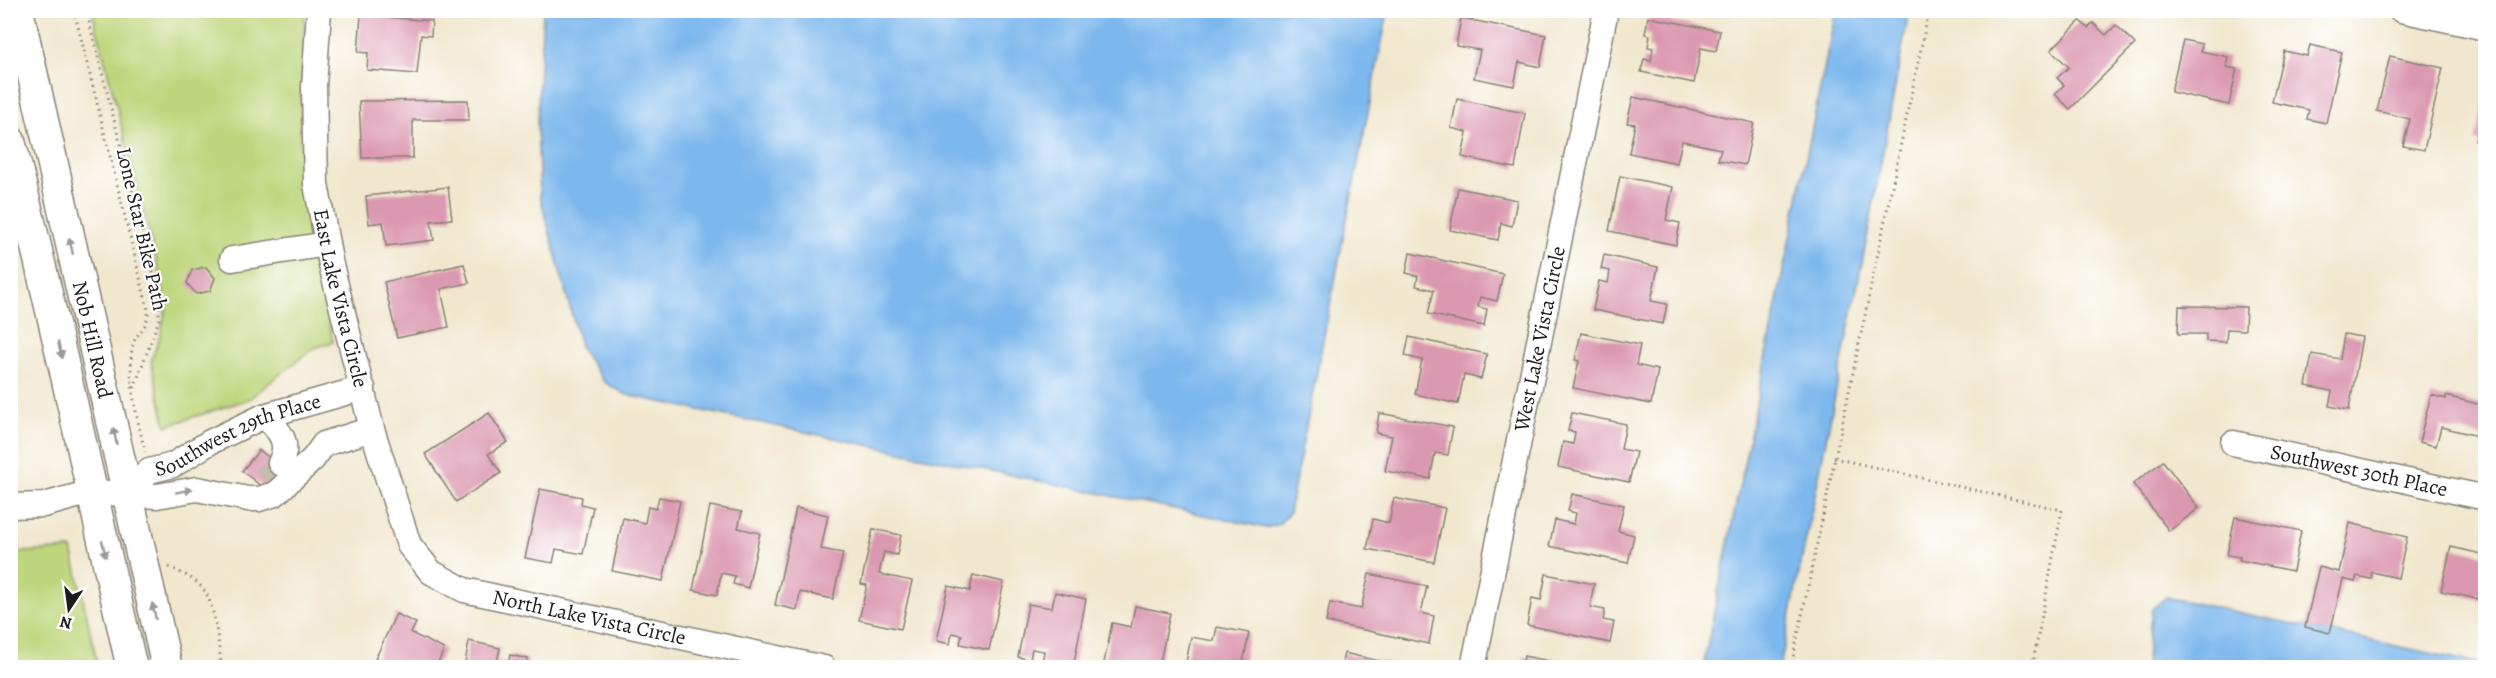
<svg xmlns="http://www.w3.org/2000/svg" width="2496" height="678" viewBox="0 0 2496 678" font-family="Alegreya,serif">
<rect width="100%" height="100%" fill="#fff"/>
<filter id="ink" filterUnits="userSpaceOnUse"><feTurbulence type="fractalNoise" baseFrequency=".0167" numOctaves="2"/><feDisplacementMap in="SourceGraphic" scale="12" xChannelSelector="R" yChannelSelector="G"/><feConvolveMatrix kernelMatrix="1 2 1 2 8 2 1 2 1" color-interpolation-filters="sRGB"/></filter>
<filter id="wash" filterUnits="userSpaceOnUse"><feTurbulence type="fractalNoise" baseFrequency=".008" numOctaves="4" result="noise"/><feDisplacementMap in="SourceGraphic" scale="24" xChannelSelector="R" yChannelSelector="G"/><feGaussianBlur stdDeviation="1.35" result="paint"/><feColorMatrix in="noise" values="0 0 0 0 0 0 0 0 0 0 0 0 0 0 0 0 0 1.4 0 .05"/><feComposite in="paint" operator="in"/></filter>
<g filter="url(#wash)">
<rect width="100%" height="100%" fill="#f1e7ce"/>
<!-- green -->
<g fill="#bed67b" stroke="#6d794c" stroke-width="1.5">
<path d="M92,11H305L300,134L304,197L333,342L312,349L249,399L166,426L151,361L161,333L166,307L163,287Z"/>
<path d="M72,549L98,667L11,668V553Z"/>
</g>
<!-- water -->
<g fill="#7bb7ed" stroke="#4c6a84" stroke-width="1.5">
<path d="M953,10L963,13L1013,10L1388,11L1289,513L1279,524L1266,528L627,395L604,382L581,349L540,196L537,124L543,11Z"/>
<path d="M1836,10L1909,11L1868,233L1780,667H1703Z"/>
<path d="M2166,597L2486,665L2485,668H2145L2152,609Z"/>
</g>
<g id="blocks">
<!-- building -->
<g fill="#db98b1">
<path d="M361,15L432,21L431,36L421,35L417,74L367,70L368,53L358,52Z"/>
<path d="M1648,17L1720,31L1716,51L1701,48L1694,83L1641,72L1644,59L1651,61L1653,48L1648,47L1650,35L1645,34Z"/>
<path d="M1461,18L1546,35L1540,67L1519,62L1514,86L1474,78L1480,50L1456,46Z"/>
<path d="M2080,21L2088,28L2093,23L2106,35L2116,25L2135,44L2070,109L2055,94L2064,85L2057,78L2069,67L2051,50Z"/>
<path d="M2183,40L2202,44L2201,51L2228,57L2226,67L2237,69L2229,105L2171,92Z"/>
<path d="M2310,45L2342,52L2326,123L2307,119L2309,110L2272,102L2284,51L2307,56Z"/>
<path d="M2390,56L2443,68L2424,150L2403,146L2410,119L2377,111Z"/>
<path d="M1633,97L1754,123L1745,165L1718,160L1721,149L1682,141L1677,163L1629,153L1635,124L1627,123Z"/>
<path d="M2485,97H2486V143L2475,141Z"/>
<path d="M1457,99L1525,113L1515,168L1462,157L1467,132L1451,128Z"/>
<path d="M468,100L469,120H413V158H362L359,101Z"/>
<path d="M1620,176L1673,187L1666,220L1680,223L1676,245L1609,231Z"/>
<path d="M448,187L452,219L431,221L434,240L386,246L383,222L369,224L366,196Z"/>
<path d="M1458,188L1517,200L1512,226L1501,223L1498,240L1450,230Z"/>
<path d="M1410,253L1503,274L1497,301L1480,297L1478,307L1487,309L1484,326L1428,314L1434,290L1416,286L1418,276L1406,273Z"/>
<path d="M1604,255L1658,267L1651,301L1667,304L1663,324L1593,310L1599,281L1608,283L1610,271L1601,269Z"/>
<path d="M464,264L469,283L441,289L449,327L397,338L384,282Z"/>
<path d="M206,267L215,278L210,291L196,294L187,283L192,270Z"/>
<path d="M2179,306L2246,307L2245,330L2227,329L2226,342L2206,341V334H2178Z"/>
<path d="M1581,333L1640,345L1636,365L1658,370L1651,404L1573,388L1579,361L1575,360Z"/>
<path d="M2344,334L2362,337L2349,410L2329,406L2332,391L2306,386L2312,354L2340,359Z"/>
<path d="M1409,337L1487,354L1481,379L1464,375L1458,404L1415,394L1422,360L1405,356Z"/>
<path d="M2431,395L2446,399V396L2486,406V438L2441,427L2436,446L2419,442Z"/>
<path d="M489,413L508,442L488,454L501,473L456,502L425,454Z"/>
<path d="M1379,413L1453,427L1448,455L1435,453L1430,479L1385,471L1392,436L1376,433Z"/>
<path d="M1572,413L1626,424L1621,449L1636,452L1629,482L1558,467L1563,442L1573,444L1575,432L1568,431Z"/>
<path d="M259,450L283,468L266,490L242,471Z"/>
<path d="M2163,461L2199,508L2169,531L2133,484Z"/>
<path d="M540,489L582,497L581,504L593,507L583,554L556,549L553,563L525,558Z"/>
<path d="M1572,494L1624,505L1618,531L1634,535L1628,563L1549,546L1555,520L1574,524L1576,513L1568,511Z"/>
<path d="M659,497L680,501L663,581L612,571L623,518L645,523L648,507L656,509Z"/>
<path d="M1394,498L1445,508L1434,562L1367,549L1373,519L1389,523Z"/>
<path d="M710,506L742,512L738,528L760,533L748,588L733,584L735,576L721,573L717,595L693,590Z"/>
<path d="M796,508L828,515L821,549L843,553L833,599L800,592L797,610L775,605Z"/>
<path d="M2235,517L2301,531L2293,571L2239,560L2240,557L2227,555Z"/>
<path d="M2350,523L2407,537L2398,578L2372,572L2371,579L2357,576L2355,582L2343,579L2330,633L2305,627L2319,567L2339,572Z"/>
<path d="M873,529L901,535L897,555L884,552L879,574L912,581L901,629L859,620L867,585L861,584Z"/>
<path d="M2451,547L2486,555V601L2441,591Z"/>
<path d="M1369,574L1427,586L1421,613L1434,616L1429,644L1326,622L1330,603L1361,609Z"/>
<path d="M1546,574L1594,584L1590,607L1605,610L1603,620L1614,622L1610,643L1527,625L1532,598L1541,600Z"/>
<path d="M973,575L1004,582L989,650L960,644L962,635L952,633L950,644L936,641L948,586L970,591Z"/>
<path d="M1055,592L1086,599L1073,668L1042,664L1044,651L1032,649L1030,660L1018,657L1028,604L1052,608Z"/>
<path d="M1135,606L1170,613L1159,668H1103L1112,623L1131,627Z"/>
<path d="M396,614L416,623L411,633L444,649L436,668H371Z"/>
<path d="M1217,627L1249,633L1242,668H1185L1191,637L1214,641Z"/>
<path d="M469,641L500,648L497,662L508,664L510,655L528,659L526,668H464Z"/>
<path d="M1344,653L1405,667V668H1341Z"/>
<path d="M1524,656L1575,666V668H1522Z"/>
</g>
</g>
</g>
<g filter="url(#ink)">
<use href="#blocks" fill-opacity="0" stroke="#868275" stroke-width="1.5"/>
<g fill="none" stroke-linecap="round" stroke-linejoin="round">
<!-- minor-tunnel -->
<path stroke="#c6beaa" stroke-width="24" stroke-dasharray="24 12" stroke-linecap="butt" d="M264,479L280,463"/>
<defs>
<g id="minor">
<path id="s1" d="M319,10L314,87L316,184L331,265L372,429L409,545L431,572L464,590L824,668"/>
<path d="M2401,10L2486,28"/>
<path d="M232,259L327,244"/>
<path d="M264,416C279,430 291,442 280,463"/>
<path id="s2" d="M2233,443L2486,498"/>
<path id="s3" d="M126,494L149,471L173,465L210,442L264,416L363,388"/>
<path d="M10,506L44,505L91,492L157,496L197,489L248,499H259L275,494L313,459L324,444L372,429"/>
<path id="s4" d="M1473,668L1606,10"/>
</g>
<g id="major">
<path id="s5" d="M18,10L167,668"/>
<path d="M10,141C55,316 91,492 132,668"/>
</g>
</defs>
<!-- minor casing -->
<use href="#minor" stroke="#868275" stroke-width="27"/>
<!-- major casing -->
<use href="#major" stroke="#868275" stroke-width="33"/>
<!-- path -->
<g stroke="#868275" stroke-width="3" stroke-dasharray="1.5 4.5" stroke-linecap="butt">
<path d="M74,10L148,310C149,330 134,333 132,348C128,383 137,418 145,452"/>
<path d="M86,10L159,295V319L133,391"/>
<path d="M1834,458L2062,510L2032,668"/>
<path d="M169,567C182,573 196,579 204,590C216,607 218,646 222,668"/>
<path d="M1791,668L1929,10"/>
</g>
<!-- minor -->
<use href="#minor" stroke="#fff" stroke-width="24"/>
<!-- major -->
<use href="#major" stroke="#fff" stroke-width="30"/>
</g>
<!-- one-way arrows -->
<defs><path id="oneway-solid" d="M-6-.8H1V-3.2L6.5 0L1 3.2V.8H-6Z" transform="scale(1.5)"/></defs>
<g fill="#999">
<use href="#oneway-solid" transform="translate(71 246) rotate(-103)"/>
<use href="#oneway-solid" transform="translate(60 350) rotate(77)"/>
<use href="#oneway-solid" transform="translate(115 436) rotate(-101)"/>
<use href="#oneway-solid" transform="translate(184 491) rotate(-10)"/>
<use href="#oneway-solid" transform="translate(104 549) rotate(77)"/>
<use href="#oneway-solid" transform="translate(154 611) rotate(-103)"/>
</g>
</g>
<g text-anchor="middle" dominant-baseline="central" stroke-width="4.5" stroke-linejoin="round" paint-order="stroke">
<!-- street labels -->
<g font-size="21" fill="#1c1c1c" stroke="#fff">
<text transform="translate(142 229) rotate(77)">Lone Star Bike Path</text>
<text stroke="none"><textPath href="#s1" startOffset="291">East Lake Vista Circle</textPath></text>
<text stroke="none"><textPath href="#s5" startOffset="338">Nob Hill Road</textPath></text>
<text stroke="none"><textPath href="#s4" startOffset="336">West Lake Vista Circle</textPath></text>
<text stroke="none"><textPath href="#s3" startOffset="129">Southwest 29th Place</textPath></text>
<text stroke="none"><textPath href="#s2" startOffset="129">Southwest 30th Place</textPath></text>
<text stroke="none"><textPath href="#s1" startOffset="748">North Lake Vista Circle</textPath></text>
</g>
</g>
<!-- margin -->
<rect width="2496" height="678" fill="none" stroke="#fff" stroke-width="36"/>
<!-- north arrow -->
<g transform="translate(69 609) rotate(193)" stroke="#ffffff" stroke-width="4.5" paint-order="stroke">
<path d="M0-4.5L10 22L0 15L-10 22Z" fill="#1c1c1c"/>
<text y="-9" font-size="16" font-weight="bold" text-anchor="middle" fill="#1c1c1c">N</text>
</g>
</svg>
